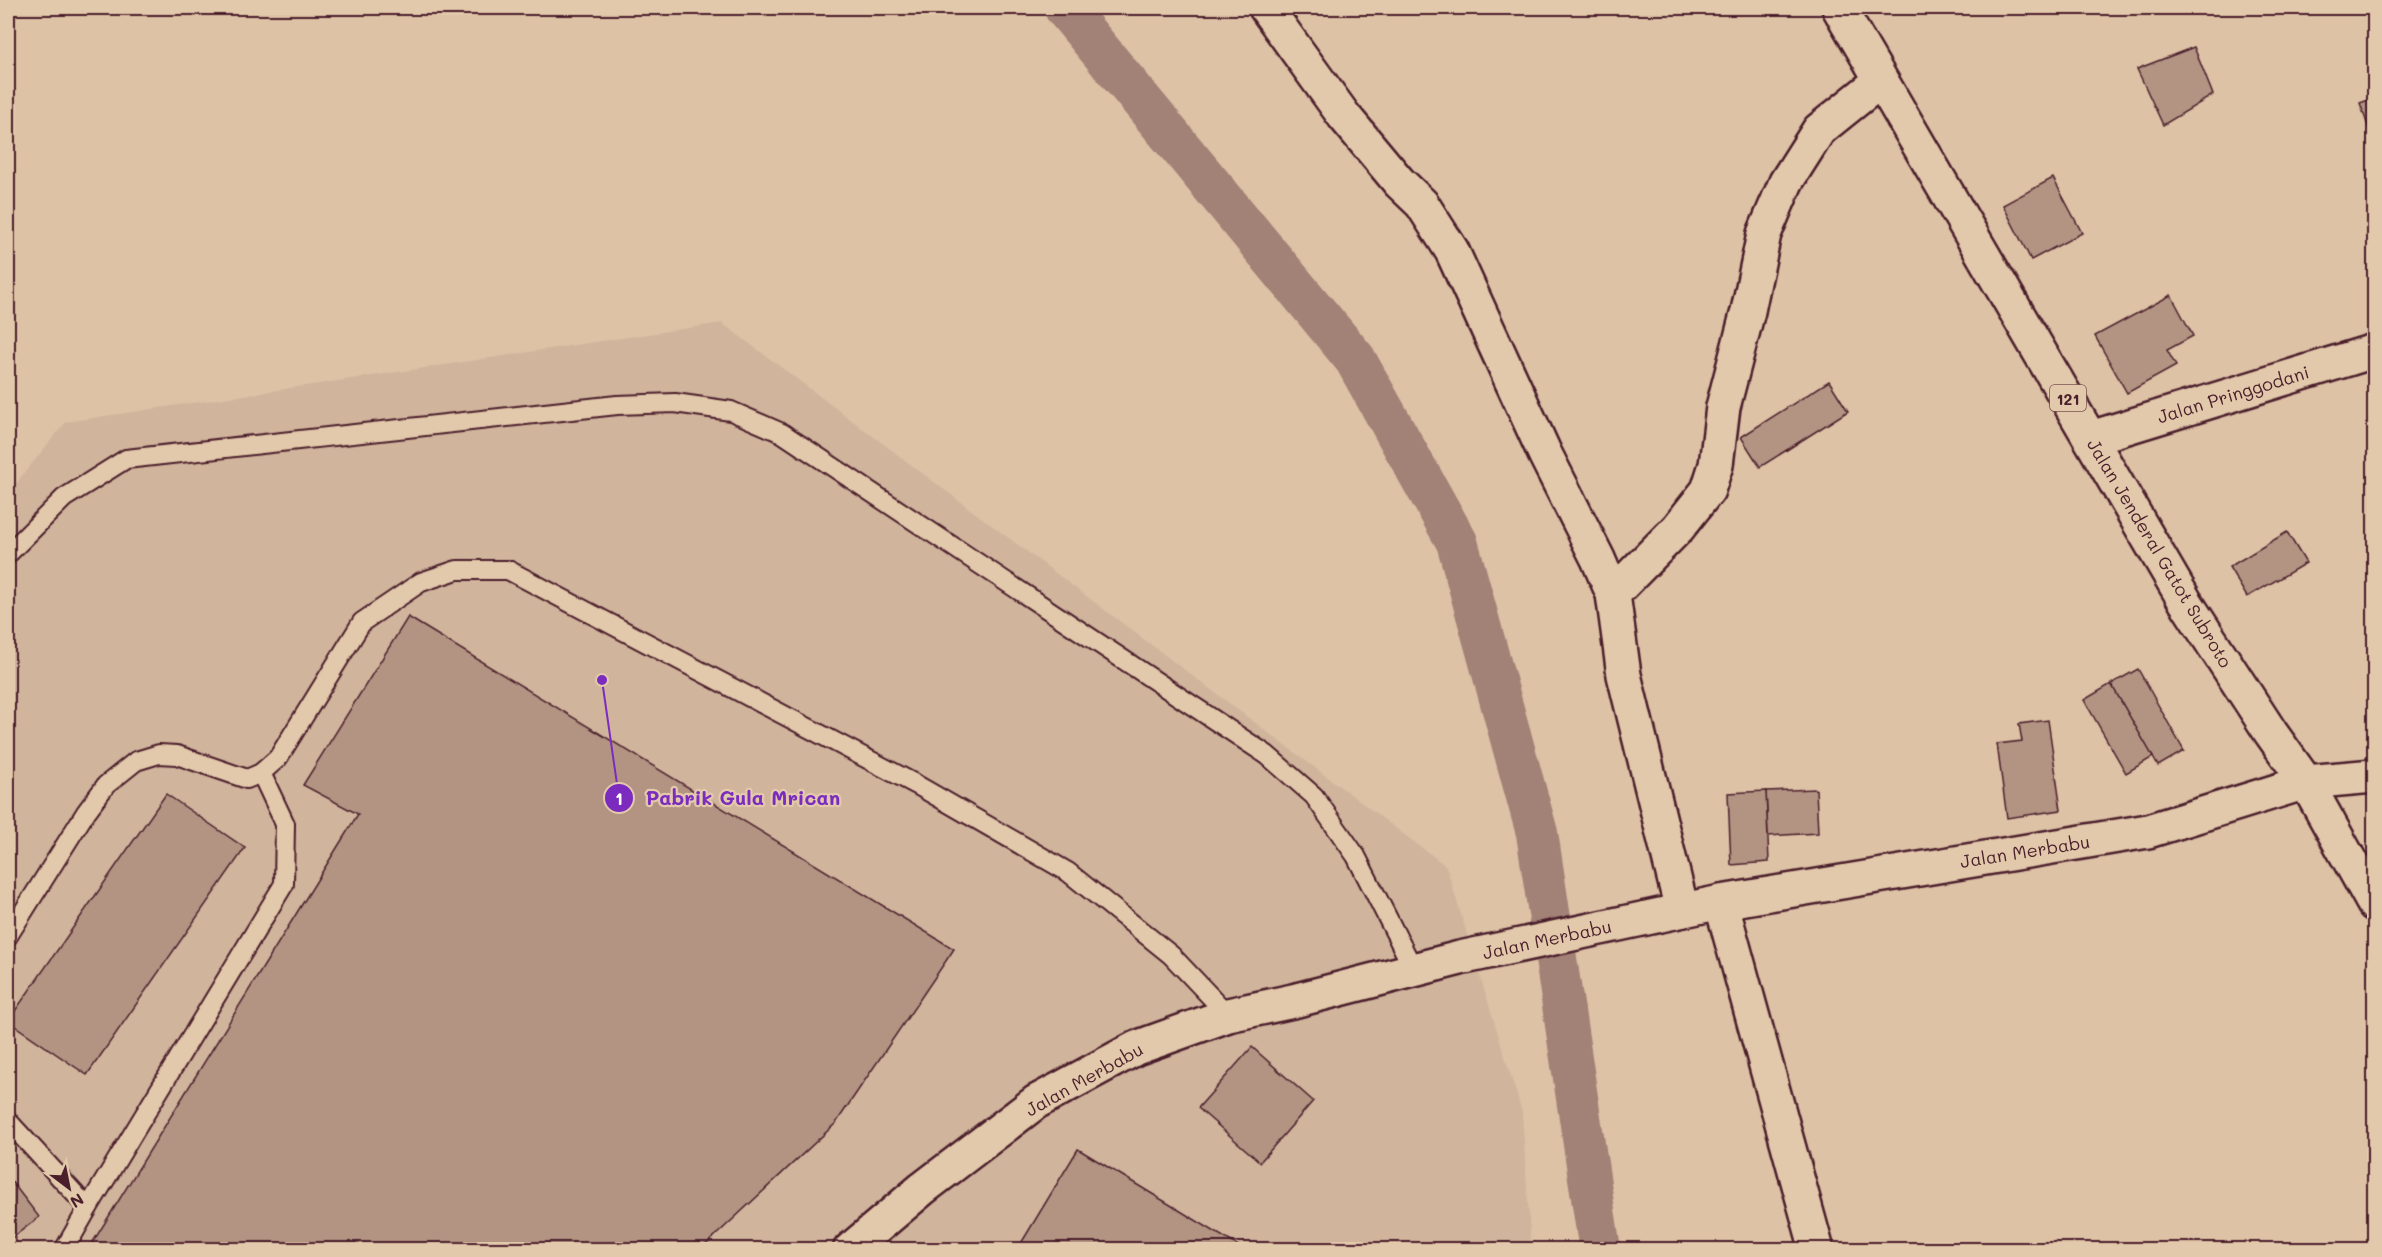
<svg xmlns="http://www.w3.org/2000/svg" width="2382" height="1257" viewBox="0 0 2382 1257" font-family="Mali,sans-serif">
<rect width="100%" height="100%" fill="#ddc2a6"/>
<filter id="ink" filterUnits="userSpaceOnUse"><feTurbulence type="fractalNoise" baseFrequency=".0167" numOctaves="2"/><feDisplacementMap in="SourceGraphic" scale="12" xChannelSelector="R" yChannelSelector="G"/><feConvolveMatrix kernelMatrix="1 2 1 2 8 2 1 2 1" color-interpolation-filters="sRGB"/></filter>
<g filter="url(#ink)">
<!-- built -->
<path fill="#d0b49c" d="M722,323L1446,866L1522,1112L1531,1249L8,1250V493L66,422Z"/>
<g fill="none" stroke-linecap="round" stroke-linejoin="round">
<!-- canal -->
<path stroke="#a28176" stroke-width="42" d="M1065,8L1355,359L1457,542L1537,833L1600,1250"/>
</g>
<!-- building -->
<g fill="#b39483" stroke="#4a1f2b" stroke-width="1.5">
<path d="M2194,47L2213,95L2163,125L2137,69Z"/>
<path d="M2374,98V130L2370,132L2360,103Z"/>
<path d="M2053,178L2082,233L2031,260L2003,205Z"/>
<path d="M2171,295L2193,336L2167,350L2176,366L2127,393L2095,336Z"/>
<path d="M1829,381L1848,411L1760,467L1741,437Z"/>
<path d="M2287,532L2306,563L2247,597L2229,567Z"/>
<path d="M408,617L954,949L836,1123L700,1250H88L358,814L303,785Z"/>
<path d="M2138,669L2184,751L2158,766L2111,684Z"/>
<path d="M2111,684L2153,757L2126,773L2084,700Z"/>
<path d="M2048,720L2061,810L2007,818L1997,744L2022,741L2019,724Z"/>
<path d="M1816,789L1818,833L1768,836L1766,791Z"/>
<path d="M1766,791L1769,862L1731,865L1728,793Z"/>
<path d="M166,794L245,848L87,1075L8,1021Z"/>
<path d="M1252,1047L1313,1101L1260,1162L1198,1108Z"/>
<path d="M1078,1149L1245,1250H1017Z"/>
<path d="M8,1177L39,1217L8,1241Z"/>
</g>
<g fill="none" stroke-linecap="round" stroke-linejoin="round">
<defs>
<g id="service">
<path d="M8,554L64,498L126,459L617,405L675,403L731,411L782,433L1267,755L1314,796L1356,856L1414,970"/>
<path d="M8,936L86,812L106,785L136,761L159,754L177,755L247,779L261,773L278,758L362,622L421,582L457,570H508L917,785L1068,872L1171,955L1228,1015"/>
<path d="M8,1121L88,1208L64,1250"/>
<path d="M88,1208L284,884L285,824L261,773"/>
</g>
<g id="minor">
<path d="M1266,8L1344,116L1399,182L1422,204L1452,251L1545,454L1598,559L1613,594L1624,675L1682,910"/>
<path d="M2091,438L2374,351"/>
<path d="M1613,594L1678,528L1708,490L1716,465L1723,407L1748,311L1764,234L1786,182L1819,130L1880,81"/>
<path d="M1721,902L1817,1250"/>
</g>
<path id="tertiary" d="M2306,782L2374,904"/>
<path id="secondary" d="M850,1250L922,1189L1036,1102L1136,1048L1228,1015L1293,1001L1460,958L1721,902L2148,831L2306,782"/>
<path id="primary" d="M1839,8L2185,601L2271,733L2306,782L2374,776"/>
</defs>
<!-- service casing -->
<use href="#service" stroke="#4a1f2b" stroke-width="22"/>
<!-- minor casing -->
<use href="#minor" stroke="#4a1f2b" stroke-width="38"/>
<!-- tertiary casing -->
<use href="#tertiary" stroke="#4a1f2b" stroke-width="38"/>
<!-- secondary casing -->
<use href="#secondary" stroke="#4a1f2b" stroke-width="38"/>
<!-- primary casing -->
<use href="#primary" stroke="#4a1f2b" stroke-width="38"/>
<!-- service -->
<use href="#service" stroke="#e3c9ab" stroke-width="18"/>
<!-- minor -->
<use href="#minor" stroke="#e3c9ab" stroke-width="33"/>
<!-- tertiary -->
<use href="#tertiary" stroke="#e3c9ab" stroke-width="33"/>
<!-- secondary -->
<use href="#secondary" stroke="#e3c9ab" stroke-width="33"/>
<!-- primary -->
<use href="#primary" stroke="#e3c9ab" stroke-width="33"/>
</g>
</g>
<g text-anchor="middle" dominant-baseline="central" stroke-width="4.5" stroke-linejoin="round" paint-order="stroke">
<!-- shield labels -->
<rect fill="#e3c9ab" stroke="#785251" stroke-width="1.5" x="2050" y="385" width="36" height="26" rx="4.5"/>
<g font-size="16" font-weight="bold" fill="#4a1f2b">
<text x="2068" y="398">121</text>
</g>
<!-- street labels -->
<g font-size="18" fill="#4a1f2b" stroke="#e3c9ab">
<text transform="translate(2233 394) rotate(-17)">Jalan Pringgodani</text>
<text transform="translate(2160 553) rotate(59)">Jalan Jenderal Gatot Subroto</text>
<text transform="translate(2025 851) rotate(-9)">Jalan Merbabu</text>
<text transform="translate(1547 939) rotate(-12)">Jalan Merbabu</text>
<text transform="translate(1084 1079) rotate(-29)">Jalan Merbabu</text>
</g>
</g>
<!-- callouts -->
<path fill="none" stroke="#7b2cbf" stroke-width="2" d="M602 680L619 798"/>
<g fill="#7b2cbf" stroke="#e3c9ab" stroke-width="2">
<circle cx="602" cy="680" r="6"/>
<circle cx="619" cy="798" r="15"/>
</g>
<g font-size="18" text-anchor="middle" font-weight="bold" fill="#fff">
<text x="619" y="805">1</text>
</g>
<g font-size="20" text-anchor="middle" font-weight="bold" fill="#7b2cbf" stroke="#e3c9ab" stroke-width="4.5" stroke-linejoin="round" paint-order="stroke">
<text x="743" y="805">Pabrik Gula Mrican</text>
</g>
<!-- margin -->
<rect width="2382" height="1257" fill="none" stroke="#e3c9ab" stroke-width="30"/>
<rect x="15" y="15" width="2352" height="1227" fill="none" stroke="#4a1f2b" stroke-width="2" filter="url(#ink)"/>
<!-- north arrow -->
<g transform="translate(69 1188) rotate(148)" stroke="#e3c9ab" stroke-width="4.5" paint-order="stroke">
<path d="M0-4.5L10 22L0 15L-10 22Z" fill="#4a1f2b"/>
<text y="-9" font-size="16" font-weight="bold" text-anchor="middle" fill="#4a1f2b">N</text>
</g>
</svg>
